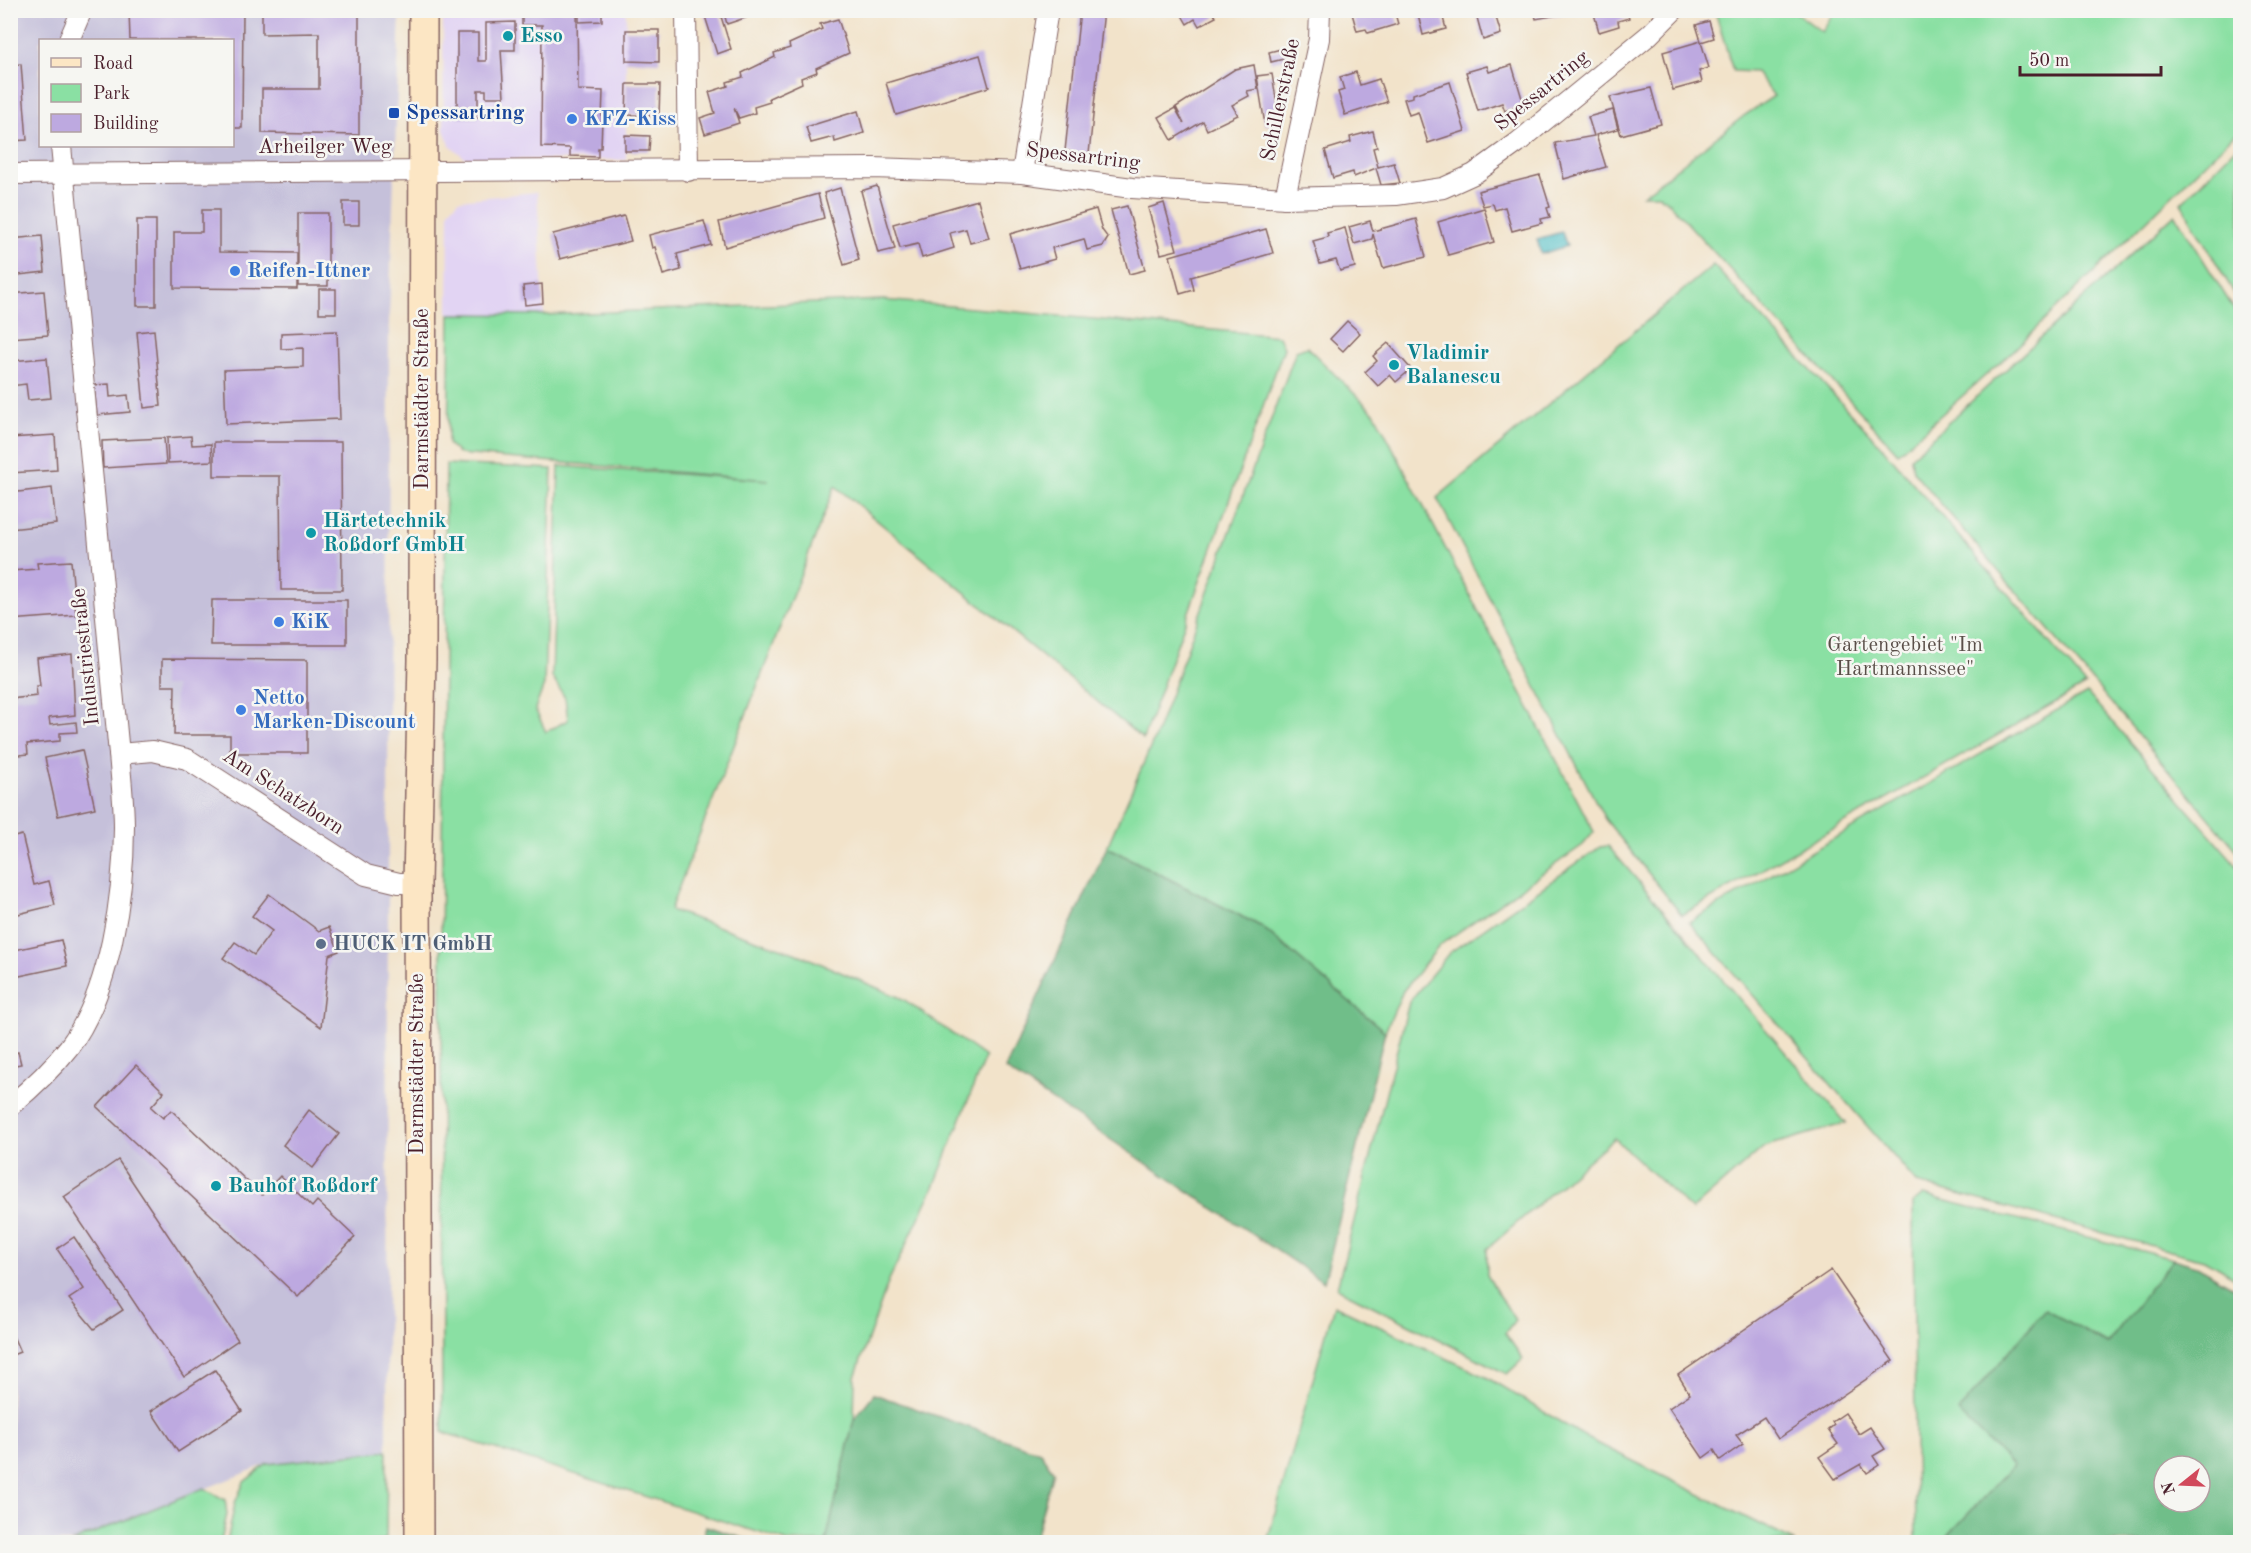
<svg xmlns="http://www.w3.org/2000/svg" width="2251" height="1553" viewBox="0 0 2251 1553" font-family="'Old Standard TT',serif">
<rect width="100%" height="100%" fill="#f6f6f2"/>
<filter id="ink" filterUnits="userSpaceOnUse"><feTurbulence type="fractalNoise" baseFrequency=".0167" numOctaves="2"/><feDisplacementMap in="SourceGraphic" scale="12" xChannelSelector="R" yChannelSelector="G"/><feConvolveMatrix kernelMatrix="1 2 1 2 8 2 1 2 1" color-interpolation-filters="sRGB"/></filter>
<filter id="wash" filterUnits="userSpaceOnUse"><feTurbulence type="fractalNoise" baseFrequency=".008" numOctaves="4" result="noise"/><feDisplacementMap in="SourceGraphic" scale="24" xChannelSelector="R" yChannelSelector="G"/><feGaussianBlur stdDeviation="1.35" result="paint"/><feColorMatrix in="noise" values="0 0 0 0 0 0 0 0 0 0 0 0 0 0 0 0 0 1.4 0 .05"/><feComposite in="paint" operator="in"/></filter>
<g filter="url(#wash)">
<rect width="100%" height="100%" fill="#f2e3ca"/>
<!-- built -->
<g fill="#e2d4f3">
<path d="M443,11H626V160L466,159L450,145L444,130Z"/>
<path d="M537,192L544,315L448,314L449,211L459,200Z"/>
</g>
<!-- industrial -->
<path fill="#c5c0da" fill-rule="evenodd" d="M27,10L400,11L389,319L387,1451L267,1464L71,1542H11V16ZM40,40H232V146H40Z"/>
<!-- green -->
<g fill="#8ae0a3" stroke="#6a8067" stroke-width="1.5">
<path d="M1715,11H1794L1822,32L1834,11H2240V129L2012,352L1898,453L1669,203L1659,195H1643L1745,115L1774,96L1756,72L1733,71Z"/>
<path d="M2240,143V303L2181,203Z"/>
<path d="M2175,214L2240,319V854L1913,471L1911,457Z"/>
<path d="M1713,265L1883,448L2086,685L1682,915L1605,819L1437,498Z"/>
<path d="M883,300L1279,336L1284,348L1143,739L835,486L670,910L803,956L903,999L985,1057L934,1187L889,1280L855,1377L854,1419L826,1542H789L442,1432L441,951L446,464L552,469L544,685L535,709L546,732L568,720L565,698L552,677L559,466L769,480L459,454L448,444L450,314L544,315Z"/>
<path d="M1307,347L1375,414L1594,832L1583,845L1440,945L1403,991L1385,1032L1262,927L1107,847L1155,737L1296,351Z"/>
<path d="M2087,693L2240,869V1281L2204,1260L1917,1183L1689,922Z"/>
<path d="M1608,846L1846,1123L1764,1147L1692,1210L1614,1138L1487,1249V1275L1515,1320L1505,1333L1523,1359L1507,1374L1337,1288L1409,1002L1449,953L1600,847Z"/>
<path d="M1923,1195L2173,1259L2107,1344L2045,1309L1959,1412L2013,1466L1942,1542H1916L1913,1203Z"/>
<path d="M1334,1305L1486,1377L1587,1438L1795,1542H1267Z"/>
<path d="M387,1451L386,1539L377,1542H227L235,1503L244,1482L267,1464Z"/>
<path d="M204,1488L225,1500L227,1514L221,1542H71Z"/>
</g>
<!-- forest -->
<g fill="#6fbe89" stroke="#5c6e5a" stroke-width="1.5" fill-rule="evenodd">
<path d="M1107,847L1262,927L1385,1032L1324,1282L1005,1069Z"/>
<path d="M2173,1259L2197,1266L2240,1291V1542H1942L2013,1466L1958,1412L2045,1309L2107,1344ZM2164,1466H2200V1502H2164Z"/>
<path d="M874,1394L1040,1452L1053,1471L1034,1542H826L854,1419Z"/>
<path d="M706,1526L754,1542H702Z"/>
</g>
<!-- water -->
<path fill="#50bfc6" stroke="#4d6f78" stroke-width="1.5" d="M1562,232L1567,246L1541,254L1537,239Z"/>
<g id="blocks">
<!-- building -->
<g fill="#bda9e0">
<path d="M129,10H243L242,128H232V40H130Z"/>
<path d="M262,10H359V135L262,133V89H319V33L262,34Z"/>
<path d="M522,10H577L578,90L603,91L601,148H598V157L570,156V148L541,147L542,25H522Z"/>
<path d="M579,10H602V21L579,22Z"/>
<path d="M703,10H719L731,49L717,54Z"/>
<path d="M723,10H746L748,17L727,24Z"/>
<path d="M1080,10H1104L1089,154L1065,151Z"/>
<path d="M1179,10H1220L1214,14L1216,17L1199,26L1195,19L1187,24Z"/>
<path d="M1351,10H1394L1398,24L1368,33L1366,29L1357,31Z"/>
<path d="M1417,10H1441L1446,29L1423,35Z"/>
<path d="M1475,10H1505L1495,14L1501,34L1483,40Z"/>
<path d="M1534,10H1568L1569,13L1536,19Z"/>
<path d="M1593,10H1627L1629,18L1618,21L1619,26L1599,32Z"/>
<path d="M838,19L849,53L816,68L817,72L801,78L802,83L769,98L770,102L754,107L755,113L739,118L734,108L739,123L705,134L700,118L715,113L709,92L728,86L727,82L743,77L742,73L775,57L774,53L790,48L789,44L822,29L820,24Z"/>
<path d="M1709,21L1714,38L1701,42L1709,68L1699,71L1702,82L1673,90L1663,52L1701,41L1696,25Z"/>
<path d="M515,22V50H501L504,97H486V90H478V118H457V33H478V61H486V23Z"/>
<path d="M626,30H659V62L626,61Z"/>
<path d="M1285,48L1288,58L1271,62L1269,52Z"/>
<path d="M980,55L989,87L896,115L886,83Z"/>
<path d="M21,64L27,140L10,141V65Z"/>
<path d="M1254,65L1258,89L1247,91L1249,96L1232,105L1238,115L1207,130L1203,121L1172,140L1159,117L1175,108L1184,124L1176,107L1235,69Z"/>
<path d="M1512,65L1524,105L1505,111L1502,103L1478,111L1466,72L1487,66L1489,72Z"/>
<path d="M1356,72L1360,85L1379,79L1387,102L1345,115L1338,92L1344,90L1340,77Z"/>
<path d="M1272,74L1280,123L1265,125L1257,76Z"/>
<path d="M1450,82L1465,131L1428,143L1418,112L1409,115L1404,99L1413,97V94Z"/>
<path d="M627,84H660L659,116L626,115Z"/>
<path d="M1651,88L1661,124L1621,135L1610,97Z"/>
<path d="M1613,110L1618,129L1596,135L1606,167L1564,179L1555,143L1594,136L1588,117Z"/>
<path d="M858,111L864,133L835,142L834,137L811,143L806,127Z"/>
<path d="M1373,131L1377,147L1373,148L1378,167L1394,163L1400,183L1381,185L1376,168L1354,177L1353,172L1333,178L1325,150L1351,142L1350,137Z"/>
<path d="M625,135L650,136L649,151H625Z"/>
<path d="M1540,175L1550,207L1547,208L1550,217L1541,219L1542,223L1512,231L1505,207L1495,210L1493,204L1483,206L1478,191Z"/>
<path d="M877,186L895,249L878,253L861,191Z"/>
<path d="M840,188L859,260L844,265L824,193Z"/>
<path d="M818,194L824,218L725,247L719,222Z"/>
<path d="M978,200L989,238L970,243L966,229L950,233L954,248L922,258L918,244L900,248L893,224Z"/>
<rect x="343" y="202" width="16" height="23"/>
<path d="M1164,203L1177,250L1161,254L1148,208Z"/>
<path d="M1127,206L1145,270L1129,274L1111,210Z"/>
<path d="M1484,208L1494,242L1448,255L1438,222Z"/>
<path d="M1096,209L1102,230L1108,238L1103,246L1087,250L1084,239L1052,248L1055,259L1020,269L1010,234Z"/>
<path d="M202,210H219V252L297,253V289L174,288V232H202Z"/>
<rect x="298" y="213" width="30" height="73"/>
<path d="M624,216L631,241L560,259L553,234Z"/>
<path d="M1416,219L1426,257L1383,268L1373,234L1372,239L1354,244L1349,227L1370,221L1373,231Z"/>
<rect x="137" y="220" width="19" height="86"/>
<path d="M704,221L711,245L677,254L681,270L663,275L655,247L652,248L649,235Z"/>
<path d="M1345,228L1355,267L1340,271L1336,260L1320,264L1313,241L1328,237L1327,233Z"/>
<path d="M1266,229L1273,253L1191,277L1194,290L1180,294L1170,256Z"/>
<path d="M42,236L45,272L10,276V239Z"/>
<path d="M542,284L543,303L525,305L523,286Z"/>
<rect x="319" y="289" width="17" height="24"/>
<path d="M44,291L48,335L10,338V294Z"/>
<path d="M1347,321L1360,333L1343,351L1330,339Z"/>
<path d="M154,330L161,406L144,408L137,332Z"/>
<path d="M337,331L340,419L226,424L224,370L303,367V348L281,349V333Z"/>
<path d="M1388,343L1411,369L1396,382L1390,375L1378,386L1365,372L1377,361L1373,356Z"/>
<path d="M47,358L51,398L28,400L26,384L10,386V361Z"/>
<path d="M109,384L110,397L128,395L130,412L97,415L94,385Z"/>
<path d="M55,435L57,470L10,473V438Z"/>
<path d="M191,436L192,445L211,444L212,461L168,463L167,438Z"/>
<path d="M164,438L166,464L103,468L102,441Z"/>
<path d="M214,442H341L342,590H281L280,476H214Z"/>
<path d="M52,488L56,524L10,529V493Z"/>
<path d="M71,561L76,615L10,620V571L38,569L37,563Z"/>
<path d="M212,600H347V645H211Z"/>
<path d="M72,654L75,715L49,718L50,725L76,722L77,732L60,733V741L27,744L28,754L10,756V699L37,696L36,686H40L37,658Z"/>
<path d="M162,659L307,660V753H230V735H174L175,686H162Z"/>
<path d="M82,750L95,808L58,816L45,758Z"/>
<path d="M22,835L34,885L49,881L55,905L10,916V838Z"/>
<path d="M269,894L319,931L329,927L339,951L329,955L321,1027L223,958L235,942L254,955L272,931L252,916Z"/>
<path d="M61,940L67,966L10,978V951Z"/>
<path d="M18,1052L21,1064L10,1066V1054Z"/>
<path d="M136,1065L164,1092L151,1107L163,1118L171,1110L262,1195L280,1176L312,1207L317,1201L355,1237L298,1297L97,1107Z"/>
<path d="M309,1110L339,1134L313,1168L283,1145Z"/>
<path d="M118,1160L238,1340L184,1377L64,1197Z"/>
<path d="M74,1237L123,1310L94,1329L69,1299L84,1289L57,1249Z"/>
<path d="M1831,1270L1893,1361L1778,1439L1764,1417L1736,1435L1743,1444L1720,1460L1714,1450L1703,1458L1669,1408L1690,1394L1678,1375Z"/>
<path d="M10,1329L20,1352L10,1356Z"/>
<path d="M215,1370L242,1411L178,1452L151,1411Z"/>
<path d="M1845,1413L1859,1434L1870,1427L1885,1449L1873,1456L1879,1465L1867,1473L1861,1464L1835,1479L1819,1457L1838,1444L1828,1430L1834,1425L1832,1422Z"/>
</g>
</g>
</g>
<g filter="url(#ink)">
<use href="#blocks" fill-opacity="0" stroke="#856463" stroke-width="1.5"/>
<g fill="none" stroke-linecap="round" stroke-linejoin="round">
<defs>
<g id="minor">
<path d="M686,10L688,171"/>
<path d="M69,40L82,10"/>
<path d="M1022,173L1048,10"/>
<path d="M10,174L873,168L1022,173L1132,188L1285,198L1396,195L1443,188L1474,174L1517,143L1649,35L1674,10"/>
<path d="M1285,198L1319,39L1320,10"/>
<path d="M119,754L153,751L187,759L366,875L399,883H417"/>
<path d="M10,1106C32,1088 52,1069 69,1047C110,993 124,894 124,827C124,803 121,778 119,754L61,146"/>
</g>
<path id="secondary" d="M419,1542L417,883L422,660L423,10"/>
</defs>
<!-- minor casing -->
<use href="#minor" stroke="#856463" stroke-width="22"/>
<!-- secondary casing -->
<use href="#secondary" stroke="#856463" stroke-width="30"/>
<!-- minor -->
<use href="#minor" stroke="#fff" stroke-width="20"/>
<!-- secondary -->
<use href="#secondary" stroke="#fce6c4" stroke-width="27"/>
</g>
</g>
<!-- markers -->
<g fill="#0f9aa8" stroke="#f6f6f2" stroke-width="2">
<circle cx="508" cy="36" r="6"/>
<circle cx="1394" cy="365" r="6"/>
<circle cx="311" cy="533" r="6"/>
<circle cx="216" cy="1186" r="6"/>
</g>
<rect fill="#1a4fb4" stroke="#f6f6f2" stroke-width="2" x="388" y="107" width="12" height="12" rx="3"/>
<g fill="#3f7fe0" stroke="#f6f6f2" stroke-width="2">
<circle cx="572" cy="119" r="6"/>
<circle cx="235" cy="271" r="6"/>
<circle cx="279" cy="622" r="6"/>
<circle cx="241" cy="710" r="6"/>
</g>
<circle fill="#5c6f8a" stroke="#f6f6f2" stroke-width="2" cx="321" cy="944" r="6"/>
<g text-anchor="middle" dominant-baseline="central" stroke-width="5" stroke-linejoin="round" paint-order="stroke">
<!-- culture labels -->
<g font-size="21" font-weight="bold" fill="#0d838f" stroke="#f6f6f2" text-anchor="start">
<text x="520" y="36">Esso</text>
<text x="1406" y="353">Vladimir<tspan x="1406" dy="24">Balanescu</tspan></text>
<text x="323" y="521">Härtetechnik<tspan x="323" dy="24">Roßdorf GmbH</tspan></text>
<text x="228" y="1186">Bauhof Roßdorf</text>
</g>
<!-- street labels -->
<g font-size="21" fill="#4a1f2b" stroke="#f6f6f2">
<text transform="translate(1542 91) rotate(-39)">Spessartring</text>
<text transform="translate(1281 100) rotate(-78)">Schillerstraße</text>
<text x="325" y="147">Arheilger Weg</text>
<text transform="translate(1083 157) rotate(7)">Spessartring</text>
<text transform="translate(422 399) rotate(-90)">Darmstädter Straße</text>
<text transform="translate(86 657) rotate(-96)">Industriestraße</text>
<text transform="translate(283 792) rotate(33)">Am Schatzborn</text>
<text transform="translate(417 1064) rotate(-90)">Darmstädter Straße</text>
</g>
<!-- transit labels -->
<g font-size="21" font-weight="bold" fill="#164399" stroke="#f6f6f2" text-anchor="start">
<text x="406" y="113">Spessartring</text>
</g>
<!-- shop labels -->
<g font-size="21" font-weight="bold" fill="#366cbe" stroke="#f6f6f2" text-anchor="start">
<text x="584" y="119">KFZ-Kiss</text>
<text x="247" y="271">Reifen-Ittner</text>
<text x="291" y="622">KiK</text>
<text x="253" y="698">Netto<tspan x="253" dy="24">Marken-Discount</tspan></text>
</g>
<!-- park labels -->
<g font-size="21" fill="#5a4f49" stroke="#f6f6f2">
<text x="1905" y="645">Gartengebiet "Im<tspan x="1905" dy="24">Hartmannssee"</tspan></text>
</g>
<!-- service labels -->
<g font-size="21" font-weight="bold" fill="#4e5e75" stroke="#f6f6f2" text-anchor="start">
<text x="333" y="944">HUCK IT GmbH</text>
</g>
</g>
<!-- margin -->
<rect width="2251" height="1553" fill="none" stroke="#f6f6f2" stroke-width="36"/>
<!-- legend -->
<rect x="39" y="39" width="195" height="108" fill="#f6f6f2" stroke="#b1a0a2" stroke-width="1.5"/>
<rect x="51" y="58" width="30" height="9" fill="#fce6c4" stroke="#b1a0a2" stroke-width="1.5"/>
<text x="93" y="69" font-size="18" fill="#4a1f2b">Road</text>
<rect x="51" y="84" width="30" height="18" fill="#8ae0a3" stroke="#b1a0a2" stroke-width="1.5"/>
<text x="93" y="99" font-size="18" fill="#4a1f2b">Park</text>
<rect x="51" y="114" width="30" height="18" fill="#bda9e0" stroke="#b1a0a2" stroke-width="1.5"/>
<text x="93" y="129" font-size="18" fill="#4a1f2b">Building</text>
<!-- north arrow -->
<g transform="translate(2182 1484) rotate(252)"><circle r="28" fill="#f6f6f2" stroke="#b1a0a2" stroke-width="1.5"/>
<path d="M0-4.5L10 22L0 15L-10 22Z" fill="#d1495b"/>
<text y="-9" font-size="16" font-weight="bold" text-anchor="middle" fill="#4a1f2b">N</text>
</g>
<!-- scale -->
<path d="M2020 66v9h141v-9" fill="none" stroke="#4a1f2b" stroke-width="3"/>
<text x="2029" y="66" font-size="18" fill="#4a1f2b" stroke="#f6f6f2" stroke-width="4.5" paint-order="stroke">50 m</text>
</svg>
